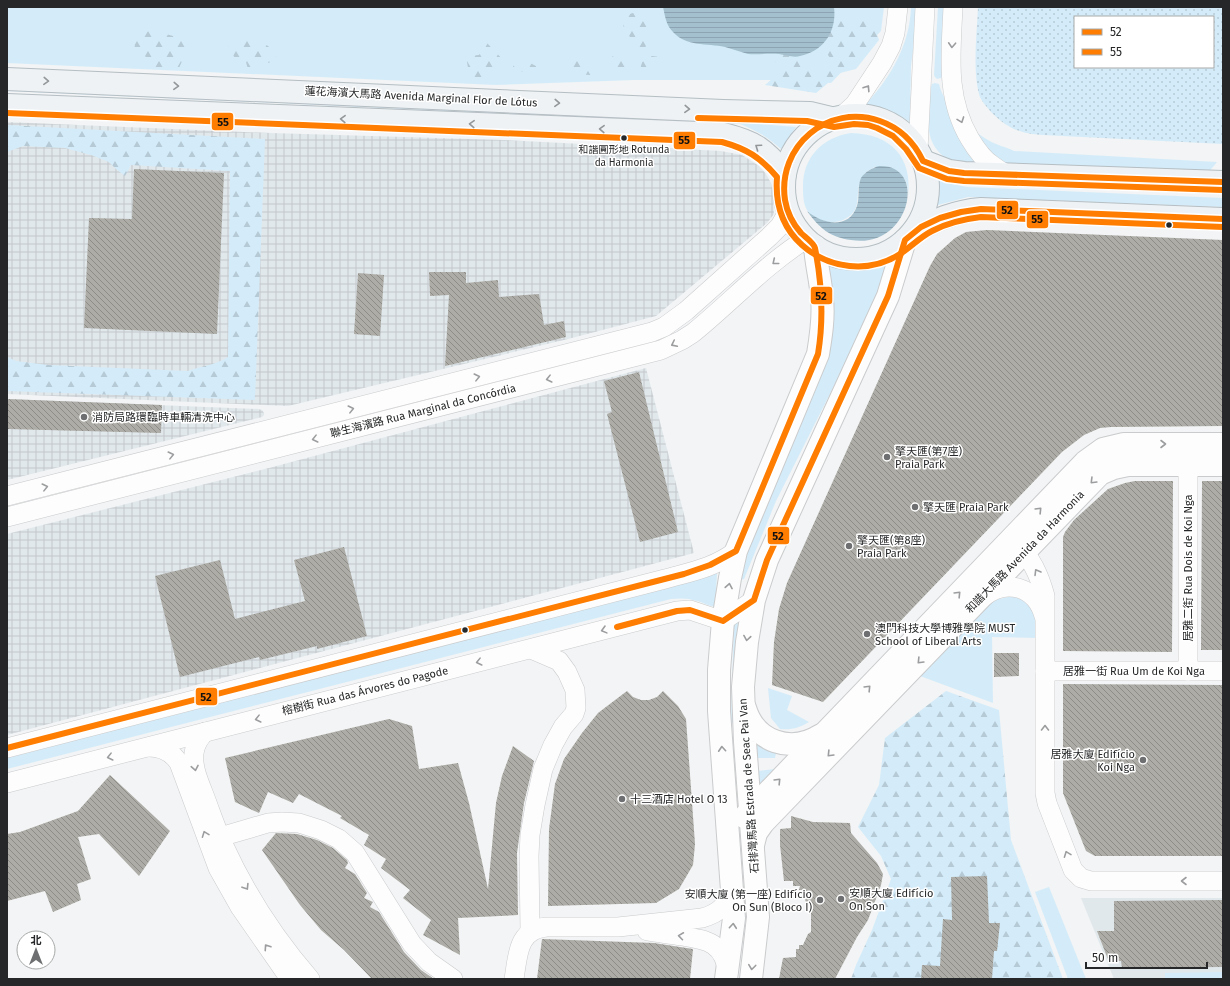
<svg xmlns="http://www.w3.org/2000/svg" width="1230" height="986" viewBox="0 0 1230 986" font-family="'Fira Sans','Noto Sans SC',sans-serif">
<defs>
<pattern id="industrial-grid" width="8" height="8" patternUnits="userSpaceOnUse"><rect width="8" height="8" fill="#e1e8ec"/><path d="M0 4h8M4 0v8" fill="none" stroke="#c1c7ca"/></pattern>
<pattern id="forest-firs" width="22" height="20" patternUnits="userSpaceOnUse"><rect width="22" height="20" fill="#d4ecf9"/><path d="M5 1l3.5 6h-7zM16 11l3.5 6h-7z" fill="#b6cad5"/></pattern>
<pattern id="park-dots" width="8" height="8" patternUnits="userSpaceOnUse"><rect width="8" height="8" fill="#d4ecf9"/><path d="M2 2h.1M6 6h.1" fill="none" stroke="#b6cad5" stroke-width="1.8" stroke-linecap="round"/></pattern>
<pattern id="water-rules" width="6" height="5" patternUnits="userSpaceOnUse"><rect width="6" height="5" fill="#a4c0cf"/><path d="M0 2.5h6" fill="none" stroke="#8da5b2"/></pattern>
<pattern id="building-back-hatch" width="6" height="6" patternUnits="userSpaceOnUse"><rect width="6" height="6" fill="#adaca6"/><path d="M-1 5l2 2M0 0l6 6M5-1l2 2" fill="none" stroke="#8d8c87"/></pattern>
</defs>
<rect width="100%" height="100%" fill="#f2f4f5"/>
<!-- built -->
<path fill="#e1e8ec" d="M1081,898H1223V979H1114Z"/>
<!-- industrial -->
<g fill="url(#industrial-grid)">
<path d="M7,122L271,133L504,140L721,151L742,155L759,166L766,174L771,183L773,194L774,214L767,223L656,316L568,339L288,406L7,394Z"/>
<path d="M646,368L694,553L7,735V534L269,468Z"/>
<path d="M7,399L258,409L262,410L264,413V415L262,417L7,480Z"/>
</g>
<!-- green -->
<g fill="#d4ecf9">
<path d="M7,7H884L881,31L831,83L786,80H634L496,85L7,63Z"/>
<path d="M911,7H918L916,29L911,65L910,122C896,113 883,108 866,104C891,77 910,44 911,7Z"/>
<path d="M938,7H945L942,75L941,78L937,79L935,77L934,75Z"/>
<path d="M935,83L939,84C944,106 969,129 988,140C996,145 1006,147 1014,151L1217,162L1208,173L955,164C951,161 945,159 942,155C922,138 929,110 931,87L932,84Z"/>
<path d="M7,89L736,122L796,127L781,149C768,137 757,131 740,124L7,91Z"/>
<path d="M851,133C891,134 913,157 908,197C909,172 896,172 875,167C870,169 866,172 863,176C852,191 866,210 843,220C832,225 813,221 807,210C803,203 803,194 803,186C803,157 823,137 851,133Z"/>
<path d="M939,176L952,184L967,187L1223,198V207L968,197L938,205Z"/>
<path d="M823,263L843,268L869,270L892,263L845,364L776,501L744,579L740,580L752,535L826,360Z"/>
<path d="M714,574H717L715,606C709,607 703,602 697,601C688,598 680,598 671,599L7,769V758L651,591Z"/>
<path d="M1013,596L1023,599L1029,604L1037,621L1038,638L992,637L993,703L920,676L990,601Z"/>
<path d="M740,616L735,725L731,722L734,620Z"/>
<path d="M768,688L792,696L787,710L809,722C799,728 792,730 780,729L771,718Z"/>
<path d="M760,741L777,748L775,758H757L756,743Z"/>
<path d="M775,769L760,786L758,784V771Z"/>
<path d="M1049,887L1086,979H1068L1035,892Z"/>
<path d="M1223,972V979H1165V973Z"/>
</g>
<!-- forest -->
<g fill="url(#forest-firs)">
<path d="M637,12C646,26 654,32 645,48H639L630,41V37L626,32L623,25L629,14Z"/>
<path d="M836,18L858,19L873,23L879,40L856,69L840,73L816,93L765,85L786,67L771,59L780,46L797,50L805,66L823,72L834,64L824,49L825,32Z"/>
<path d="M152,30L180,38L190,49L184,57L179,68H160L144,65L148,58L135,51L134,36Z"/>
<path d="M245,37C262,40 267,43 277,56L271,62L248,69L245,59L237,62L228,46Z"/>
<path d="M487,43L505,62C498,75 486,76 474,78L469,74L466,56L479,55Z"/>
<path d="M617,54L628,60L629,66L621,70L609,71L607,66L608,59Z"/>
<path d="M652,56L660,57L661,63L656,69L641,80L637,75L640,70L642,62Z"/>
<path d="M575,57L583,64L589,65L594,72L590,75L575,74C570,68 572,63 575,57Z"/>
<path d="M524,60L536,66L538,73L523,72L512,69L515,63Z"/>
<path d="M7,125L265,139L255,400L7,391V357L16,361L48,365L188,371C201,366 216,365 228,357L230,171L131,165L125,176L116,169L109,162L91,155L65,148L23,146L7,152Z"/>
<path d="M946,691L999,710L1011,840L1063,979H851L856,965L872,930L891,879L881,856L858,827L879,785L885,738Z"/>
</g>
<!-- park -->
<path fill="url(#park-dots)" fill-rule="evenodd" d="M978,7H1223V144L1043,135C1020,134 1007,128 991,112C987,107 982,102 980,97C972,73 977,32 978,7ZM1075,17H1213V67H1075Z"/>
<!-- water -->
<g fill="url(#water-rules)">
<path d="M663,7H834C837,31 824,51 800,56C794,58 785,55 779,54C769,53 758,55 748,54C740,52 733,49 725,47C707,43 686,47 673,32C666,25 665,16 663,7Z"/>
<path d="M879,166C929,164 910,250 851,240C830,237 820,229 807,211C822,224 849,230 857,206C860,197 857,187 861,178C865,172 872,168 879,166Z"/>
</g>
<!-- building -->
<g fill="url(#building-back-hatch)">
<path d="M134,169L224,173L217,334L84,328L89,218L132,219Z"/>
<path d="M987,230L1223,240V426L1111,427L1100,428L1084,435L1062,452L823,702L772,685L774,642L779,609L787,583L930,266L937,254L955,238L966,232Z"/>
<path d="M429,272H466V283L498,280L499,297L539,294L544,325L564,321L566,337L445,366L449,295L430,296Z"/>
<path d="M358,273L384,275L380,336L354,334Z"/>
<path d="M639,372L678,532L640,542L607,414L612,412L604,381Z"/>
<path d="M7,399L162,405L161,433L7,429Z"/>
<path d="M1135,481H1173L1172,652L1063,651V537L1065,532L1074,520L1108,489L1125,483Z"/>
<path d="M1202,481H1223V650H1201Z"/>
<path d="M344,547L367,636L317,649V646L260,660L259,657L180,677L155,576L220,560L235,619L305,601L294,560Z"/>
<path d="M994,653H1019V676L994,677Z"/>
<path d="M1063,684L1223,685V856H1095L1086,851L1063,793Z"/>
<path d="M627,691L633,697L641,700H649L657,697L663,691L678,706L686,719L695,844L693,865L679,889L656,903L548,906L549,829L555,784L564,759L582,733L598,713Z"/>
<path d="M389,719L412,726L419,769L458,763L469,803L488,889L496,803L502,776L513,746L534,761L524,803L517,853L518,915L458,918L460,955L423,935L431,920L403,898L410,890L381,868L386,859L364,845L369,835L340,818L342,816L299,794L293,803L268,792L259,813L235,802L225,758Z"/>
<path d="M110,775L170,831L139,876L99,834L78,837L91,879L77,884L81,900L53,912L45,891L7,901V834L20,832L78,811Z"/>
<path d="M791,816L813,822L850,823L851,833L877,863L883,874L881,885L868,920L857,937L835,979H779L783,958L796,957V949H799V945H803L808,934L811,932V913L802,893V890H799L800,886H793V881H784L780,845V829L791,828Z"/>
<path d="M276,833L297,834L317,840L333,848L347,860L348,863L345,868L355,874L367,893L364,898L373,902L370,907L379,912L404,952L421,970L434,979H372L344,950L321,930L300,905L262,850Z"/>
<path d="M987,876L989,923H1000L997,951H994L992,979H921L922,965L940,966L943,919L952,920L951,877Z"/>
<path d="M1223,900V967L1122,968L1121,961L1109,962L1097,931H1114V901Z"/>
<path d="M542,939L654,943L693,949L690,979H537Z"/>
</g>
<g fill="none" stroke-linecap="round" stroke-linejoin="round">
<defs>
<g id="street">
<path d="M953,7C951,54 945,97 970,139C976,149 983,159 992,165C997,169 1002,172 1008,175"/>
<path d="M841,117L855,104L882,63L891,46L895,33L898,7"/>
<path d="M918,150L925,7"/>
<path d="M7,496L652,332L664,327L686,311L769,237L780,226L788,212"/>
<path d="M7,517L661,350L682,340L693,333C731,302 765,265 806,239"/>
<path d="M1016,542C1031,558 1039,574 1045,596V793L1047,803L1073,870L1081,878L1091,881H1223"/>
<path d="M983,597C1007,578 1036,587 1044,616"/>
<path d="M1045,671H1223"/>
<path d="M1188,671V465"/>
<path d="M205,732C199,738 195,745 194,753C192,769 201,786 206,800C212,816 217,831 224,846C246,894 276,940 310,979"/>
<path d="M149,747C161,747 172,752 179,763L218,868L240,907L290,979"/>
<path d="M7,748L665,579C690,572 714,568 736,551"/>
<path d="M7,783L677,611L690,610L723,621L754,600"/>
<path d="M220,837L268,823L282,822L299,823L321,830L339,839L355,853L412,944L429,962L453,979"/>
<path d="M530,931L529,856L530,835L535,805L543,769L553,745L563,727L574,714L576,708L575,690L567,672L559,661L531,649"/>
<path d="M647,931C659,933 670,934 682,936C708,940 724,943 728,973"/>
<path d="M514,979C518,956 517,929 547,927H618L702,918C720,913 726,906 732,888"/>
</g>
<g id="secondary">
<path d="M745,708C755,742 791,754 821,735"/>
<path d="M744,817L1085,462L1103,449L1124,444H1223"/>
<path d="M753,845L756,833L763,823L1100,474L1114,468L1128,465H1223"/>
<path d="M726,979L734,918L719,711V670L723,621L730,578L736,551L818,354C821,336 824,317 822,299C821,281 816,264 815,246"/>
<path d="M751,979L758,917L745,742L743,687L747,642L754,600L767,560L888,296L905,240"/>
</g>
<g id="primary">
<path d="M7,79L723,111L810,113L835,119"/>
<path d="M7,105L723,134C755,142 765,149 785,174"/>
<circle cx="856" cy="187" r="72"/>
<path d="M923,161L949,171L964,173L1223,182"/>
<path d="M912,233C934,220 955,211 981,209L1223,219"/>
</g>
</defs>
<!-- street casing -->
<use href="#street" stroke="#cacbcc" stroke-width="20"/>
<!-- secondary casing -->
<use href="#secondary" stroke="#cacbcc" stroke-width="24"/>
<!-- primary casing -->
<use href="#primary" stroke="#b5bec3" stroke-width="24"/>
<!-- street -->
<use href="#street" stroke="#fdfdfe" stroke-width="19"/>
<!-- secondary -->
<use href="#secondary" stroke="#fdfdfe" stroke-width="22"/>
<!-- primary -->
<use href="#primary" stroke="#eef2f5" stroke-width="22"/>
<defs>
<g id="bus-1">
<path d="M617,627L677,611L690,610L723,621L754,600L767,560L888,296L905,240L921,227L940,218L961,212L981,209L1223,219"/>
<path d="M7,748L684,574L710,565L736,551L818,354C824,318 822,284 815,248C814,243 805,237 801,233C793,224 787,212 785,200C777,146 828,103 880,121C900,128 914,142 923,161L949,171L964,173L1223,182"/>
</g>
<g id="bus-2">
<path d="M7,113L722,142C747,149 760,157 777,177C775,203 782,227 802,245C829,269 869,274 900,254C911,247 920,237 932,231C947,223 964,219 981,217L1223,227"/>
<path d="M698,118L807,121L834,127L854,124L868,125L877,128L893,136L906,149L919,168L947,179L964,181L1223,190"/>
</g>
</defs>
<!-- bus-1 casing -->
<use href="#bus-1" stroke="#fff" stroke-width="9"/>
<!-- bus-2 casing -->
<use href="#bus-2" stroke="#fff" stroke-width="9"/>
<!-- bus-1 -->
<use href="#bus-1" stroke="#ff7d00" stroke-width="6"/>
<!-- bus-2 -->
<use href="#bus-2" stroke="#ff7d00" stroke-width="6"/>
</g>
<!-- one-way arrows -->
<defs><path id="oneway-chevron" d="M-2-3.5L2.5 0L-2 3.5" fill="none" stroke-width="1.6" stroke-linecap="round" stroke-linejoin="round"/></defs>
<g stroke="#9c9d9e">
<use href="#oneway-chevron" transform="translate(952 45) rotate(93)"/>
<use href="#oneway-chevron" transform="translate(867 88) rotate(-57)"/>
<use href="#oneway-chevron" transform="translate(961 120) rotate(70)"/>
<use href="#oneway-chevron" transform="translate(775 262) rotate(141)"/>
<use href="#oneway-chevron" transform="translate(674 344) rotate(154)"/>
<use href="#oneway-chevron" transform="translate(477 377) rotate(-14)"/>
<use href="#oneway-chevron" transform="translate(549 379) rotate(166)"/>
<use href="#oneway-chevron" transform="translate(351 409) rotate(-14)"/>
<use href="#oneway-chevron" transform="translate(315 439) rotate(166)"/>
<use href="#oneway-chevron" transform="translate(1163 444)"/>
<use href="#oneway-chevron" transform="translate(171 455) rotate(-14)"/>
<use href="#oneway-chevron" transform="translate(1093 481) rotate(135)"/>
<use href="#oneway-chevron" transform="translate(45 487) rotate(-14)"/>
<use href="#oneway-chevron" transform="translate(1039 510) rotate(-46)"/>
<use href="#oneway-chevron" transform="translate(1037 572) rotate(-121)"/>
<use href="#oneway-chevron" transform="translate(729 586) rotate(-80)"/>
<use href="#oneway-chevron" transform="translate(958 594) rotate(-46)"/>
<use href="#oneway-chevron" transform="translate(604 630) rotate(165)"/>
<use href="#oneway-chevron" transform="translate(747 638) rotate(99)"/>
<use href="#oneway-chevron" transform="translate(920 661) rotate(134)"/>
<use href="#oneway-chevron" transform="translate(479 662) rotate(166)"/>
<use href="#oneway-chevron" transform="translate(868 688) rotate(-46)"/>
<use href="#oneway-chevron" transform="translate(258 719) rotate(166)"/>
<use href="#oneway-chevron" transform="translate(1045 728) rotate(-90)"/>
<use href="#oneway-chevron" transform="translate(722 749) rotate(-94)"/>
<use href="#oneway-chevron" transform="translate(830 754) rotate(134)"/>
<use href="#oneway-chevron" transform="translate(110 757) rotate(166)"/>
<use href="#oneway-chevron" transform="translate(195 768) rotate(79)"/>
<use href="#oneway-chevron" transform="translate(778 781) rotate(-46)"/>
<use href="#oneway-chevron" transform="translate(205 834) rotate(-111)"/>
<use href="#oneway-chevron" transform="translate(1067 854) rotate(-111)"/>
<use href="#oneway-chevron" transform="translate(1184 881) rotate(180)"/>
<use href="#oneway-chevron" transform="translate(246 887) rotate(58)"/>
<use href="#oneway-chevron" transform="translate(733 926) rotate(-85)"/>
<use href="#oneway-chevron" transform="translate(681 936) rotate(-172)"/>
<use href="#oneway-chevron" transform="translate(267 947) rotate(-124)"/>
<use href="#oneway-chevron" transform="translate(752 967) rotate(97)"/>
</g>
<g stroke="#949799">
<use href="#oneway-chevron" transform="translate(46 81) rotate(3)"/>
<use href="#oneway-chevron" transform="translate(176 86) rotate(3)"/>
<use href="#oneway-chevron" transform="translate(557 103) rotate(3)"/>
<use href="#oneway-chevron" transform="translate(687 109) rotate(3)"/>
<use href="#oneway-chevron" transform="translate(343 119) rotate(-178)"/>
<use href="#oneway-chevron" transform="translate(472 124) rotate(-177)"/>
<use href="#oneway-chevron" transform="translate(602 129) rotate(-178)"/>
<use href="#oneway-chevron" transform="translate(758 147) rotate(-145)"/>
</g>
<!-- markers -->
<g fill="#262728" stroke="#fff" stroke-width="1.5">
<circle cx="624" cy="138" r="3.5"/>
<circle cx="1169" cy="225" r="3.5"/>
<circle cx="465" cy="630" r="3.5"/>
</g>
<g fill="#6d6f70" stroke="#fff" stroke-width="1.5">
<circle cx="84" cy="417" r="4"/>
<circle cx="887" cy="457" r="4"/>
<circle cx="915" cy="507" r="4"/>
<circle cx="849" cy="546" r="4"/>
<circle cx="867" cy="634" r="4"/>
<circle cx="1143" cy="760" r="4"/>
<circle cx="622" cy="799" r="4"/>
<circle cx="841" cy="899" r="4"/>
<circle cx="820" cy="900" r="4"/>
</g>
<g text-anchor="middle" dominant-baseline="central" stroke-width="3" stroke-linejoin="round" paint-order="stroke">
<!-- bus labels -->
<g font-size="10" fill="#262728" stroke="#fff">
<text x="624" y="150">和諧圓形地 Rotunda<tspan x="624" dy="13">da Harmonia</tspan></text>
</g>
<!-- street labels -->
<g font-size="11" fill="#262728" stroke="#fff">
<text transform="translate(421 97) rotate(3)">蓮花海濱大馬路 Avenida Marginal Flor de Lótus</text>
<text transform="translate(423 411) rotate(-14)">聯生海濱路 Rua Marginal da Concórdia</text>
<text transform="translate(1025 552) rotate(-46)">和諧大馬路 Avenida da Harmonia</text>
<text transform="translate(1188 568) rotate(-90)">居雅二街 Rua Dois de Koi Nga</text>
<text x="1134" y="671">居雅一街 Rua Um de Koi Nga</text>
<text transform="translate(365 691) rotate(-14)">榕樹街 Rua das Árvores do Pagode</text>
<text transform="translate(749 786) rotate(-94)">石排灣馬路 Estrada de Seac Pai Van</text>
</g>
<!-- poi labels -->
<g font-size="11" fill="#262728" stroke="#fff" text-anchor="start">
<text x="92" y="417">消防局路環臨時車輛清洗中心</text>
<text x="895" y="451">擎天匯(第7座)<tspan x="895" dy="13">Praia Park</tspan></text>
<text x="923" y="507">擎天匯 Praia Park</text>
<text x="857" y="540">擎天匯(第8座)<tspan x="857" dy="13">Praia Park</tspan></text>
<text x="875" y="628">澳門科技大學博雅學院 MUST<tspan x="875" dy="13">School of Liberal Arts</tspan></text>
<text x="1135" y="754" text-anchor="end">居雅大廈 Edifício<tspan x="1135" dy="13">Koi Nga</tspan></text>
<text x="630" y="799">十三酒店 Hotel O 13</text>
<text x="849" y="893">安順大廈 Edifício<tspan x="849" dy="13">On Son</tspan></text>
<text x="812" y="894" text-anchor="end">安順大廈 (第一座) Edifício<tspan x="812" dy="13">On Sun (Bloco I)</tspan></text>
</g>
</g>
<g stroke="#fff" stroke-width="1.5">
<rect x="211" y="112" width="23" height="19" rx="4" fill="#ff7d00"/>
<rect x="673" y="131" width="23" height="19" rx="4" fill="#ff7d00"/>
<rect x="996" y="200" width="23" height="20" rx="4" fill="#ff7d00"/>
<rect x="1026" y="210" width="23" height="19" rx="4" fill="#ff7d00"/>
<rect x="810" y="286" width="23" height="19" rx="4" fill="#ff7d00"/>
<rect x="767" y="526" width="23" height="19" rx="4" fill="#ff7d00"/>
<rect x="195" y="687" width="23" height="19" rx="4" fill="#ff7d00"/>
</g>
<g font-size="11" text-anchor="middle" font-weight="bold" fill="#111">
<text x="223" y="126">55</text>
<text x="684" y="144">55</text>
<text x="1007" y="214">52</text>
<text x="1037" y="223">55</text>
<text x="821" y="300">52</text>
<text x="778" y="540">52</text>
<text x="206" y="701">52</text>
</g>
<!-- border -->
<rect width="1230" height="986" fill="none" stroke="#262728" stroke-width="16"/>
<!-- legend -->
<rect x="1074" y="16" width="140" height="52" fill="#ffffff" stroke="#a8a9a9"/>
<rect x="1082" y="29" width="20" height="6" fill="#ff7d00" stroke="#a8a9a9"/>
<text x="1110" y="36" font-size="12" fill="#262728">52</text>
<rect x="1082" y="49" width="20" height="6" fill="#ff7d00" stroke="#a8a9a9"/>
<text x="1110" y="56" font-size="12" fill="#262728">55</text>
<!-- north arrow -->
<g transform="translate(36 950)"><circle r="19" fill="#ffffff" stroke="#a8a9a9"/>
<path d="M0-3L7 15L0 10L-7 15Z" fill="#6d6f70"/>
<text y="-6" font-size="11" font-weight="bold" text-anchor="middle" fill="#262728">北</text>
</g>
<!-- scale -->
<path d="M1086 962v6h121v-6" fill="none" stroke="#262728" stroke-width="2"/>
<text x="1092" y="962" font-size="12" fill="#262728" stroke="#ffffff" stroke-width="3" paint-order="stroke">50 m</text>
</svg>
